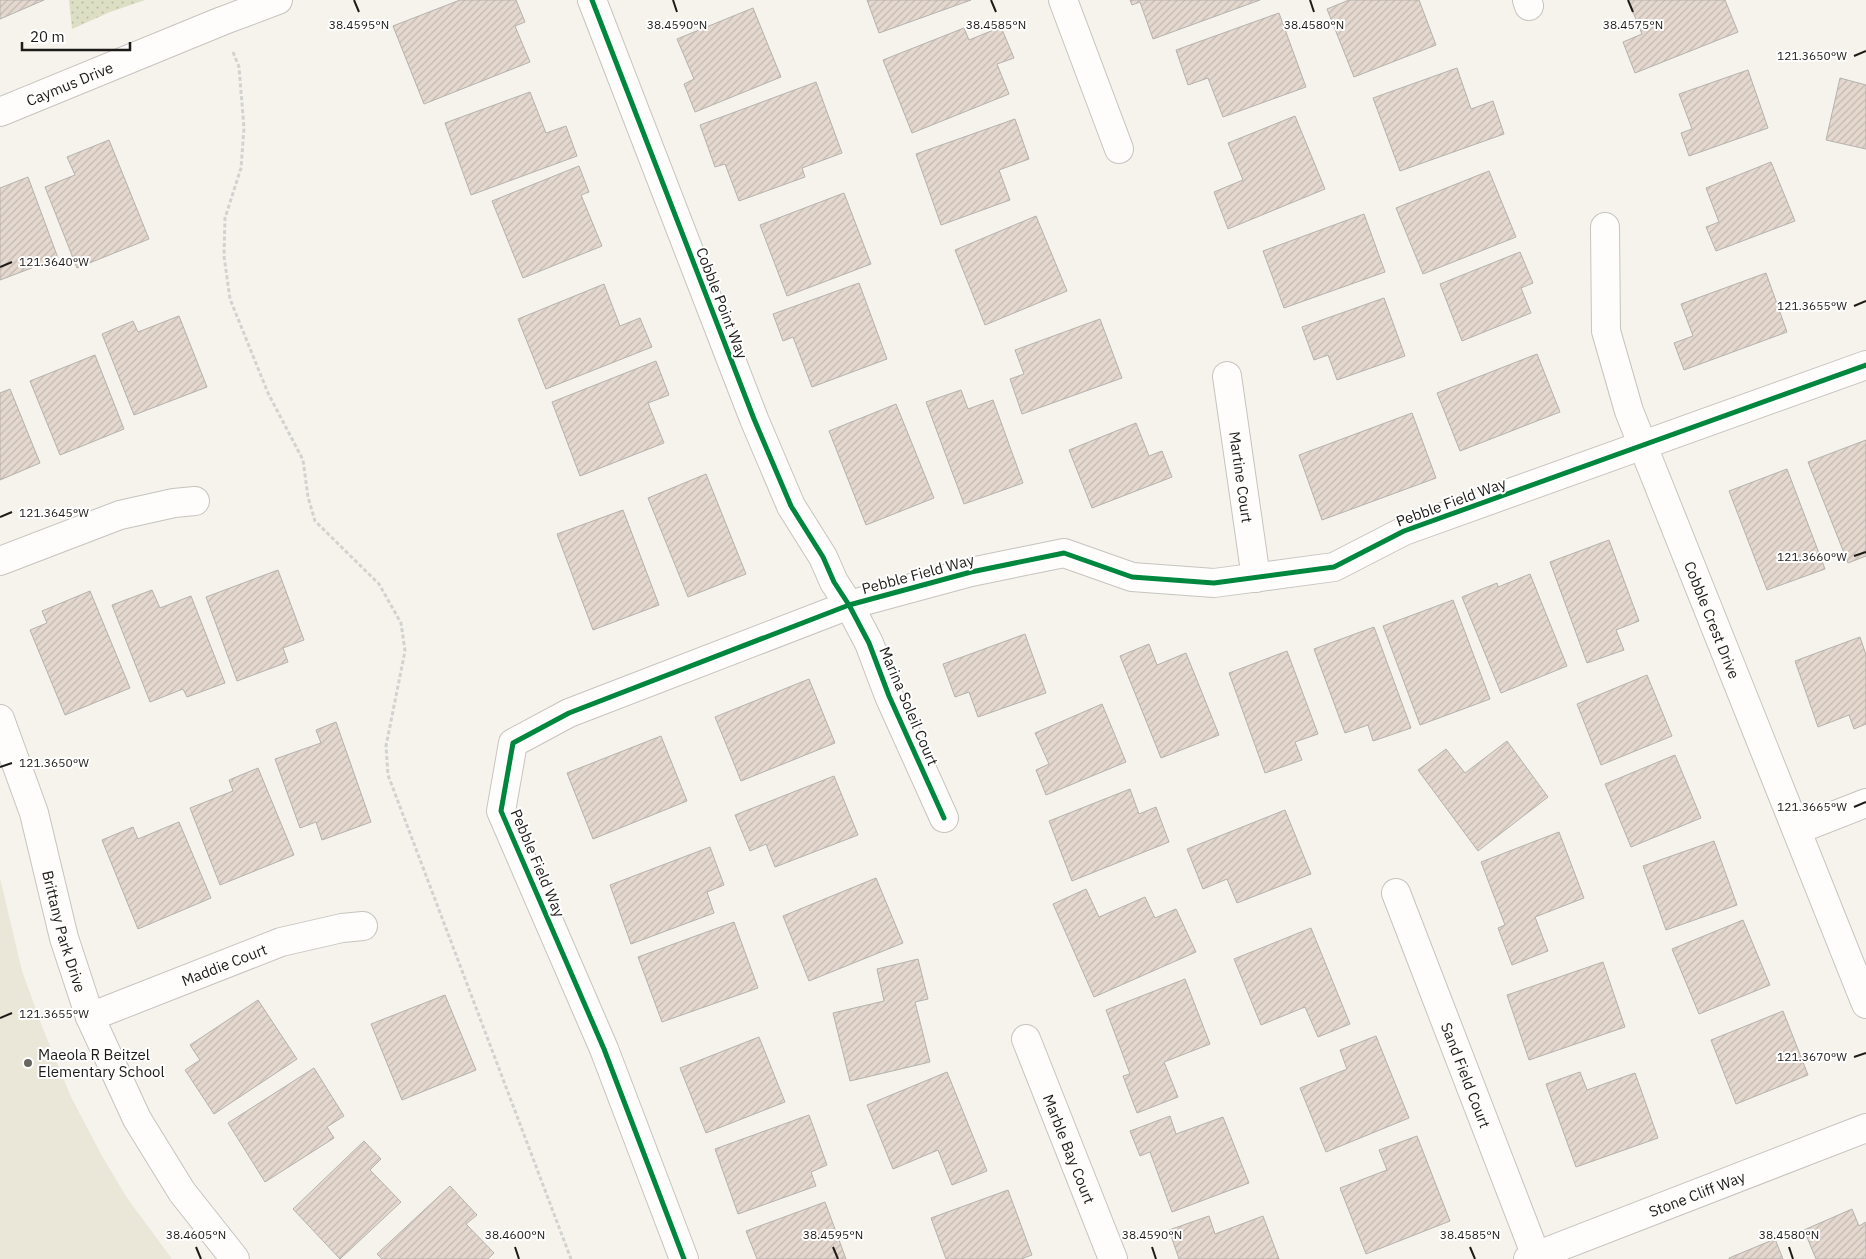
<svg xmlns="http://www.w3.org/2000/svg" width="1866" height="1259" viewBox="0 0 1866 1259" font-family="'IBM Plex Sans',sans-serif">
<defs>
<pattern id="grass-dots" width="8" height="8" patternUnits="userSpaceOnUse" patternTransform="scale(1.25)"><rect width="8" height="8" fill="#dcdfc3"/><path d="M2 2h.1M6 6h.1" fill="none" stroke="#bcbfa7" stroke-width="1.8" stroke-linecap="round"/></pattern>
<pattern id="building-hatch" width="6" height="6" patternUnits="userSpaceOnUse" patternTransform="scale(1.25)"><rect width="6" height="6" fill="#e4d8cf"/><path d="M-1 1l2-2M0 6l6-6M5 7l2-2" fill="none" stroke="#c3b9b1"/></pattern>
</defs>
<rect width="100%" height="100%" fill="#f5f3ec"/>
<!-- built -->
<path fill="#eae6d8" d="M0,878L22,971L43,1029L71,1097L102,1156L127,1198L172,1259H0Z"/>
<!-- grass -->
<path fill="url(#grass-dots)" d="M69,0H145L110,12L72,29Z"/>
<!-- building -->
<g fill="url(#building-hatch)" stroke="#b5b2ae">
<path d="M0,0H44L0,19Z"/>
<path d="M460,0H516L525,22L515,26L530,62L424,104L393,26Z"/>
<path d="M867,0H971L879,33Z"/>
<path d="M1130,0H1260L1153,39L1140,2L1132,5Z"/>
<path d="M1349,0H1419L1436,45L1354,77L1327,9Z"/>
<path d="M1628,0H1725L1738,32L1635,73L1623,42L1642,34Z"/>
<path d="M753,8L781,77L695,112L684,84L694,79L677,39Z"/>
<path d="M1279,13L1306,87L1223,117L1208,78L1188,85L1176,50Z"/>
<path d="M1001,27L1014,58L997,64L1009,94L912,133L883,60L964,28L969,40Z"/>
<path d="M1457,68L1471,109L1493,101L1504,134L1400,171L1373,98Z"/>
<path d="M1748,70L1768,128L1689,156L1681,133L1692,129L1679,94Z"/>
<path d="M1840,78L1866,85V149L1826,140Z"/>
<path d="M816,82L842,153L802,168L805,177L739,201L725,164L715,167L700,125Z"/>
<path d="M530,92L546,133L566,126L577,156L471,195L445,123Z"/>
<path d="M1295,116L1325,189L1228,229L1214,192L1243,180L1228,143Z"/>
<path d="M1015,119L1029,159L999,170L1010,200L941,225L916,154Z"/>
<path d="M109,140L149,239L77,268L45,187L75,175L67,157Z"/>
<path d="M1771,162L1795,221L1716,251L1706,227L1719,222L1706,188Z"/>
<path d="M579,166L589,192L581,195L602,246L523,278L492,201Z"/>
<path d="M1489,171L1516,237L1423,274L1396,208Z"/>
<path d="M28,177L58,258L0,280V188Z"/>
<path d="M844,193L871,264L787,296L760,225Z"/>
<path d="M1364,214L1385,272L1284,308L1263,251Z"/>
<path d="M1036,216L1067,291L985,325L955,250Z"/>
<path d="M1520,252L1533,283L1521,288L1531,313L1462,341L1440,284Z"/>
<path d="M1766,273L1787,332L1684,370L1674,343L1693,336L1681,304Z"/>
<path d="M859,283L887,359L812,387L793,337L783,341L773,314Z"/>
<path d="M604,284L620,326L640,318L652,347L546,389L518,319Z"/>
<path d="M1384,298L1405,356L1337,380L1328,355L1314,360L1302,327Z"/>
<path d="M179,316L207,387L134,415L102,334L133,321L138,332Z"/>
<path d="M1100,319L1122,378L1022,414L1010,379L1024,374L1015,350Z"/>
<path d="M1537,354L1560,412L1460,451L1437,393Z"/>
<path d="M95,355L124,429L60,455L30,381Z"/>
<path d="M656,361L669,395L648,403L664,443L580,476L552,402Z"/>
<path d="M10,389L40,463L0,480V393Z"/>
<path d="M961,390L968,409L993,400L1023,483L964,504L926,402Z"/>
<path d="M896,404L934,498L866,525L829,431Z"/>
<path d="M1412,413L1436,478L1322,520L1299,455Z"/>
<path d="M1136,423L1149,456L1162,451L1172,477L1092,508L1069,450Z"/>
<path d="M1866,440V556L1848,563L1808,462Z"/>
<path d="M1787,469L1825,569L1767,590L1729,491Z"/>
<path d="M706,474L746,574L688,597L648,498Z"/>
<path d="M623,510L659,605L593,630L557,534Z"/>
<path d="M1609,540L1639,621L1616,630L1624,650L1587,663L1550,562Z"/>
<path d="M278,570L304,640L283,648L288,662L237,681L206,597Z"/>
<path d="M1530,574L1567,666L1501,693L1462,597L1497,583L1498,587Z"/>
<path d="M152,590L160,608L191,596L225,683L187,697L183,689L150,702L112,605Z"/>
<path d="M90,591L130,688L65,715L30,630L47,623L42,611Z"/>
<path d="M1453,600L1490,699L1420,725L1383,626Z"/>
<path d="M1374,627L1411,728L1373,741L1368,725L1345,733L1314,649Z"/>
<path d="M1025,634L1046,693L978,717L969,692L955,697L943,664Z"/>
<path d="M1860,637L1866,655V724L1854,729L1849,715L1818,727L1795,661Z"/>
<path d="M1149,644L1157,665L1186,653L1219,735L1161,758L1120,656Z"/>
<path d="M1287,651L1318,734L1295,742L1302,760L1265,773L1229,673Z"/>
<path d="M1647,675L1672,736L1601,765L1577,704Z"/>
<path d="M809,679L835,743L741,781L715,717Z"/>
<path d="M1102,704L1126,762L1046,795L1036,770L1049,764L1035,733Z"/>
<path d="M336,722L371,822L322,840L316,822L300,828L275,759L321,743L316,730Z"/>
<path d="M661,736L687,801L593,839L567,773Z"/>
<path d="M1507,741L1548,797L1478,851L1418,770L1446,749L1465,773Z"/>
<path d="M1675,755L1701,818L1631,847L1605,784Z"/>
<path d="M258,768L294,855L220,885L190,808L233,791L229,780Z"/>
<path d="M834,776L858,835L775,867L766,844L750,851L735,815Z"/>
<path d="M1130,789L1139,814L1156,807L1169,842L1072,881L1049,821Z"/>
<path d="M1285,810L1311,874L1237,903L1227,879L1203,889L1187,849Z"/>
<path d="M179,822L211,898L138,929L102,840L133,827L138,839Z"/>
<path d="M1559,832L1584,898L1535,917L1548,951L1512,965L1498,928L1505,925L1481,862Z"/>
<path d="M1714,841L1737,905L1666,930L1643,866Z"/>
<path d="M710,847L724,885L707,892L714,913L631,944L610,885Z"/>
<path d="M876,878L903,943L809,981L783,916Z"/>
<path d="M1086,889L1099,917L1145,897L1155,918L1176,909L1196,952L1094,997L1053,904Z"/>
<path d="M1743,920L1770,985L1699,1014L1672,949Z"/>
<path d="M734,922L758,988L662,1022L638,957Z"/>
<path d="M1311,928L1350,1024L1318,1037L1305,1007L1261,1025L1234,959Z"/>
<path d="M918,959L928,999L915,1002L930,1062L850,1081L833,1013L884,1001L877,969Z"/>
<path d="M1603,962L1625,1027L1529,1060L1507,995Z"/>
<path d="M1185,979L1210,1044L1164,1062L1178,1097L1137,1113L1123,1076L1130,1074L1106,1010Z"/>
<path d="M445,995L476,1070L402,1100L371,1024Z"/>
<path d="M258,1000L297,1059L214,1114L185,1070L200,1060L190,1045Z"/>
<path d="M1783,1011L1808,1075L1736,1104L1711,1040Z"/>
<path d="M1376,1036L1409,1118L1326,1152L1300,1088L1347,1069L1340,1050Z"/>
<path d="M759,1037L785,1102L706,1133L680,1068Z"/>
<path d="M314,1068L344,1116L327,1127L334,1138L265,1182L228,1123Z"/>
<path d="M947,1072L987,1171L952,1185L938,1150L893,1169L867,1105Z"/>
<path d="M1580,1072L1587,1090L1635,1073L1658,1138L1576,1167L1546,1084Z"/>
<path d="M809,1115L827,1165L811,1172L816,1186L738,1214L715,1149Z"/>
<path d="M1170,1116L1176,1134L1223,1117L1249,1183L1172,1212L1150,1152L1140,1156L1130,1131Z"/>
<path d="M1417,1136L1450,1221L1366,1254L1340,1188L1387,1170L1379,1150Z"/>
<path d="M364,1141L381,1159L370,1170L401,1202L340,1259L293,1209Z"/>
<path d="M450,1186L477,1215L466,1224L494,1253L488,1259H382L377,1254Z"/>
<path d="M1008,1190L1032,1255L1021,1259H946L931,1218Z"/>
<path d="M825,1202L846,1259H757L746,1231Z"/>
<path d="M1852,1209L1859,1226L1866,1222V1259H1816L1804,1230Z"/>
<path d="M1209,1216L1215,1234L1263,1216L1279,1259H1179L1169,1230Z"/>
<path d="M1775,1239L1783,1259H1729V1258Z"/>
</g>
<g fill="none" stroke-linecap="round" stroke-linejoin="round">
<defs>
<g id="minor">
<path d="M592,0L754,419L791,506L823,557L834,582L849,605L869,643L889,696L944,818"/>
<path d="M1063,0L1119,149"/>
<path d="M1527,0L1529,6"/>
<path id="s1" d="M0,112L222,21L278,0"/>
<path id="s2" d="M1605,227L1606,331L1629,411L1866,1004"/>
<path id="s3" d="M1227,376L1256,578"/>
<path d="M0,561L120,515L174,503L195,501"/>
<path d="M1797,830L1866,803"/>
<path id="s4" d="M1396,893L1536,1256"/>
<path id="s5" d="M90,1017L281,942L342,928L363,926"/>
<path id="s6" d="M1026,1039L1113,1259"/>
<path d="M684,1259L604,1049L501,811L513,743L569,713L849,605L971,572L1064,553L1132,577L1214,583L1334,567L1404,531L1866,365"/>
<path id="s7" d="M1528,1259L1866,1128"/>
</g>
<g id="tertiary">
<path id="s8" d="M0,719L34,813L64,938L90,1017L137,1119L182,1192L235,1259"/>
</g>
</defs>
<!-- minor casing -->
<use href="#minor" stroke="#c5c4be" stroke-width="30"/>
<!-- tertiary casing -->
<use href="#tertiary" stroke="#c5c4be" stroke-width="30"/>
<!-- path -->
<path stroke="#d2d2d0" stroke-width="3" stroke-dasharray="4 2.5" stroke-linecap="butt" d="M233,52L239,67L244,128L241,168L225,218L224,256L230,299L268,393L303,460L308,497L315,521L379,584L401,623L405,651L386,746L388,775L571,1259"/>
<!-- minor -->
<use href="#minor" stroke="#fefdfc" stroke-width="28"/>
<!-- tertiary -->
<use href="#tertiary" stroke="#fefdfc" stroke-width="28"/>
<defs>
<g id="cycleway">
<path d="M592,0L754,419L791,506L823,557L834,582L849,605L869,643L889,696L944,818"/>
<path d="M684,1259L604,1049L501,811L513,743L569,713L849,605L971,572L1064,553L1132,577L1214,583L1334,567L1404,531L1866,365"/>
</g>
</defs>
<!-- cycleway casing -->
<use href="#cycleway" stroke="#fff" stroke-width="8"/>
<!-- cycleway -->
<use href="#cycleway" stroke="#00873e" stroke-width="5"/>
</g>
<!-- ticks -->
<path fill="none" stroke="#1d1b17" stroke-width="2" d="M354,0L359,12M673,0L677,12M991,0L996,12M1310,0L1314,12M1628,0L1633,12M1854,56L1866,51M0,267L12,262M1854,306L1866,301M0,517L12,512M1854,556L1866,552M0,767L12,763M1854,807L1866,802M0,1018L12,1013M1854,1057L1866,1053M196,1247L201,1259M515,1247L519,1259M833,1247L838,1259M1152,1247L1156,1259M1470,1247L1475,1259M1789,1247L1793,1259"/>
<!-- markers -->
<circle fill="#696762" stroke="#fff" stroke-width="2" cx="28" cy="1063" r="5"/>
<g text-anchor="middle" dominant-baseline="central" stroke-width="4" stroke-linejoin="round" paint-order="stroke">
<!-- street labels -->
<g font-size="15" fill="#1d1b17" stroke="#fff">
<text stroke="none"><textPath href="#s1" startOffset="75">Caymus Drive</textPath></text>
<text transform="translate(722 303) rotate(69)">Cobble Point Way</text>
<text stroke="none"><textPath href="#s3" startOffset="102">Martine Court</textPath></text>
<text transform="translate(1451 502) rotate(-20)">Pebble Field Way</text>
<text transform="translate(918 574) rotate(-15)">Pebble Field Way</text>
<text stroke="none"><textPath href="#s2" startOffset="412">Cobble Crest Drive</textPath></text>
<text transform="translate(909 706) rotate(67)">Marina Soleil Court</text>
<text transform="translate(538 863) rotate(67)">Pebble Field Way</text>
<text stroke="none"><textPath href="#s8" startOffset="222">Brittany Park Drive</textPath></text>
<text stroke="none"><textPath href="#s5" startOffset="144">Maddie Court</textPath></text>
<text stroke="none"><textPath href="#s4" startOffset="195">Sand Field Court</textPath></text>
<text stroke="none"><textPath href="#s6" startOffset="118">Marble Bay Court</textPath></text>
<text stroke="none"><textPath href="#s7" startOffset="181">Stone Cliff Way</textPath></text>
</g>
<!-- poi labels -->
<g font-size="15" fill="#1d1b17" stroke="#fff" text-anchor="start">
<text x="38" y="1054">Maeola R Beitzel<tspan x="38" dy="17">Elementary School</tspan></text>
</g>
</g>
<g font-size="12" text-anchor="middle" fill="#1d1b17" stroke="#fff" stroke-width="4" stroke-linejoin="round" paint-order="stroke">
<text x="359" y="29">38.4595°N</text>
<text x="677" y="29">38.4590°N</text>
<text x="996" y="29">38.4585°N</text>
<text x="1314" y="29">38.4580°N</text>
<text x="1633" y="29">38.4575°N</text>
<text x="1812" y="60">121.3650°W</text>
<text x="54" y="266">121.3640°W</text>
<text x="1812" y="310">121.3655°W</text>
<text x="54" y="517">121.3645°W</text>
<text x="1812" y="561">121.3660°W</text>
<text x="54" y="767">121.3650°W</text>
<text x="1812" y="811">121.3665°W</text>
<text x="54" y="1018">121.3655°W</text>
<text x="1812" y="1061">121.3670°W</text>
<text x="196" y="1239">38.4605°N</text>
<text x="515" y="1239">38.4600°N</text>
<text x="833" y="1239">38.4595°N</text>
<text x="1152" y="1239">38.4590°N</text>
<text x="1470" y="1239">38.4585°N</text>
<text x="1789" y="1239">38.4580°N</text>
</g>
<!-- scale -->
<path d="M22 42v8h108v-8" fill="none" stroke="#1d1b17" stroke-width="2.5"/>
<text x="30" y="42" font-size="15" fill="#1d1b17" stroke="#ffffff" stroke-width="4" paint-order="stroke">20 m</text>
</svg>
